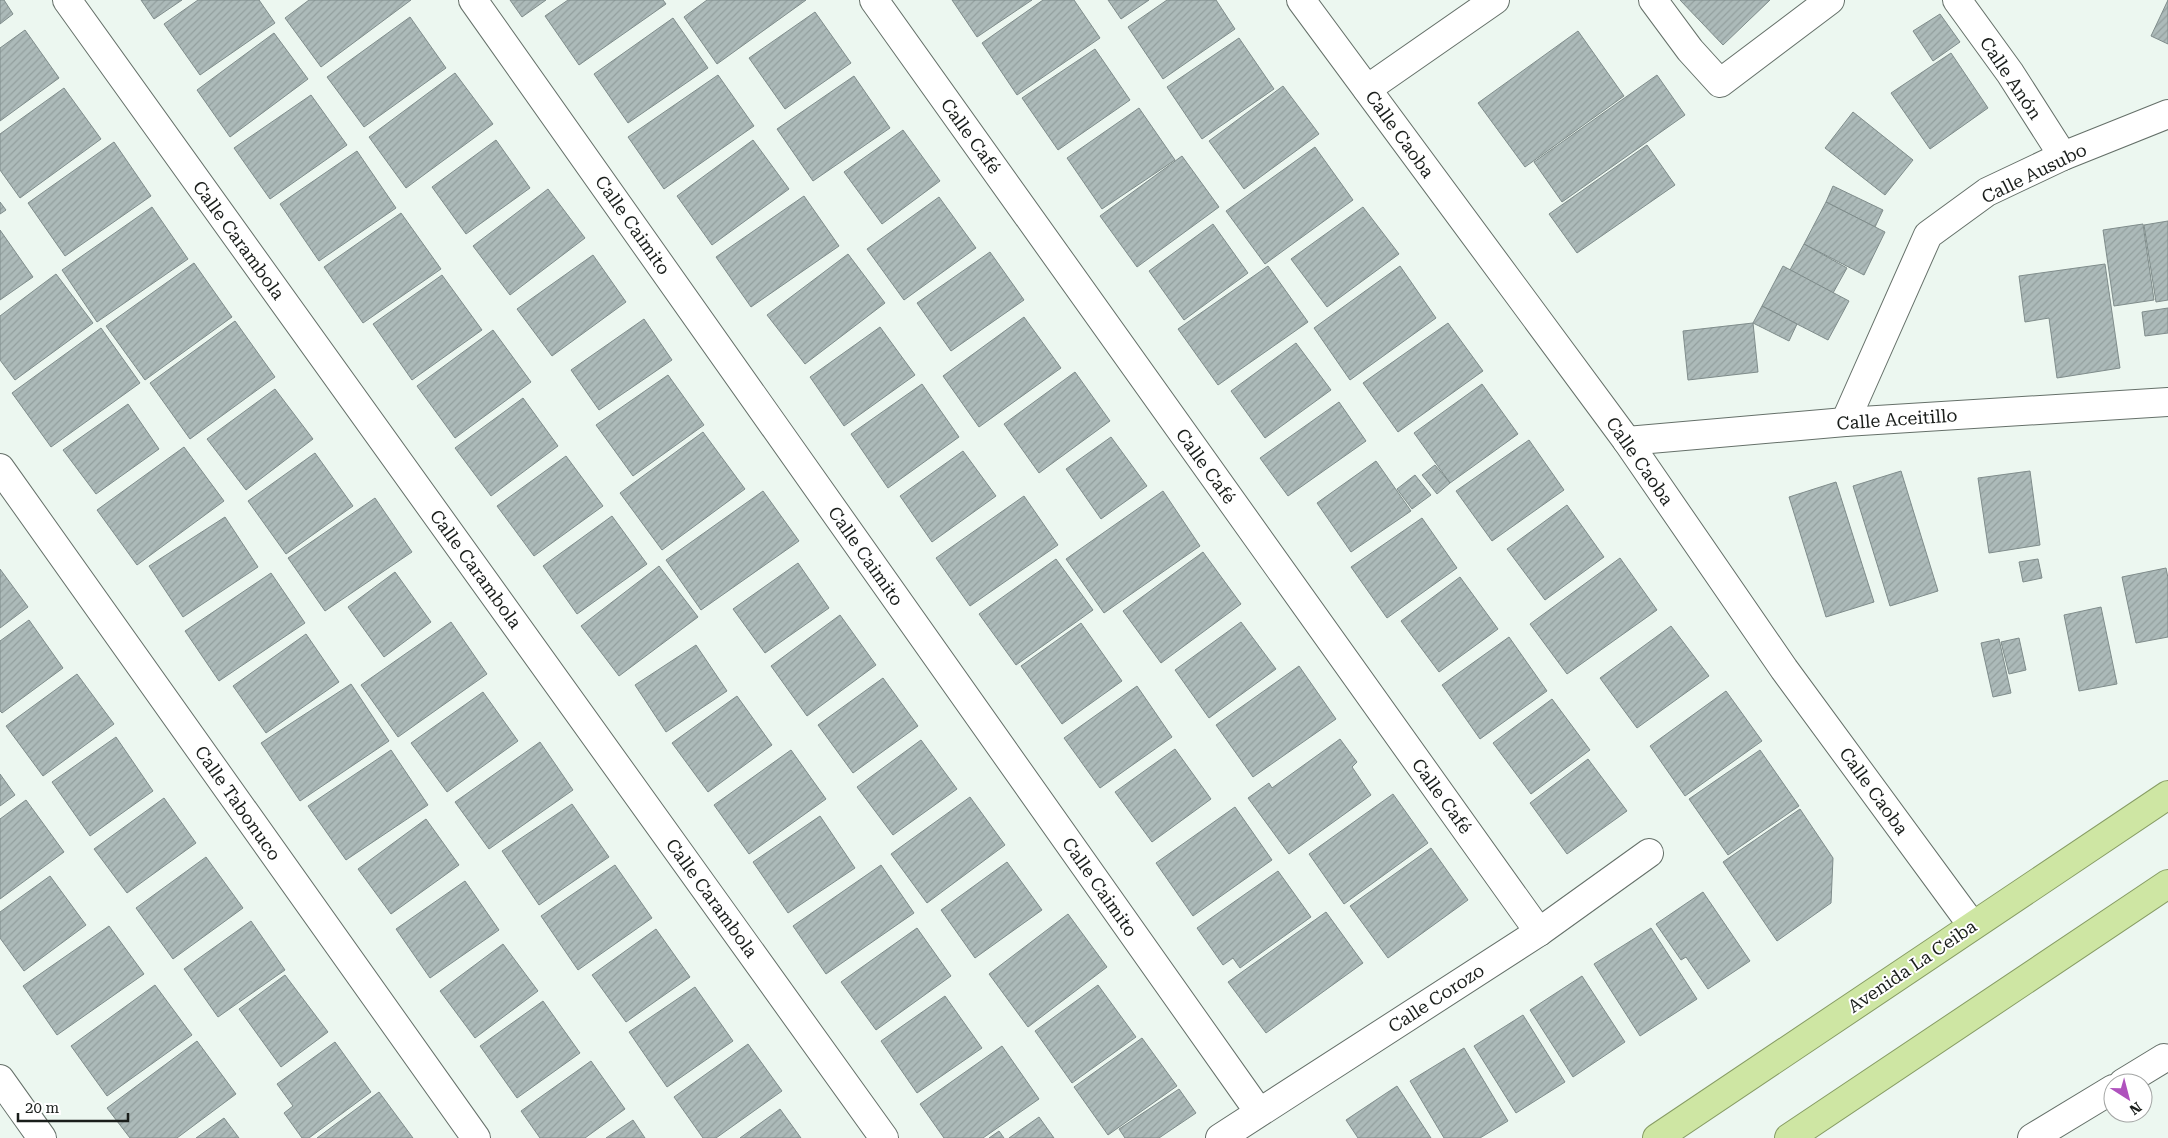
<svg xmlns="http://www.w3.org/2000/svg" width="2168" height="1138" viewBox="0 0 2168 1138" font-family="'Roboto Serif',serif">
<defs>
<pattern id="building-hatch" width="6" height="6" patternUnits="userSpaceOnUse" patternTransform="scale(1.25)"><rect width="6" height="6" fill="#acbab9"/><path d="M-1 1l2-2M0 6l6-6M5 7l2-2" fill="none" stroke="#939f9e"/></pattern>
</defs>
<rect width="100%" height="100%" fill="#ecf7f0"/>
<!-- building -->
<g fill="url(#building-hatch)" stroke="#7f8c8b">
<path d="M0,0H4L13,14L0,24Z"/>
<path d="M141,0H182L154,19Z"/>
<path d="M198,0H259L275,23L200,75L164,24Z"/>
<path d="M309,0H411L321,67L285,18Z"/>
<path d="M510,0H546L522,17Z"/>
<path d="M568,0H663L666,4L579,65L545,16Z"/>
<path d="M707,0H806L717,64L684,17Z"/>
<path d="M952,0H1032L977,37Z"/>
<path d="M1043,0H1074L1100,38L1017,95L982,43Z"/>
<path d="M1108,0H1149L1121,19Z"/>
<path d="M1167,0H1216L1235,29L1163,79L1128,27Z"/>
<path d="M1680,0H1770L1723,45Z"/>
<path d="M2168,0V44L2151,36Z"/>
<path d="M815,12L851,63L785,109L749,58Z"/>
<path d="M1940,14L1960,42L1933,61L1913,31Z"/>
<path d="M410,17L446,68L364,127L327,77Z"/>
<path d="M673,18L708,68L628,123L594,74Z"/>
<path d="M25,30L59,78L0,121V48Z"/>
<path d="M1578,31L1624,96L1525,167L1478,103Z"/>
<path d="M274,33L308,79L230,137L197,90Z"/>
<path d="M1239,38L1274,89L1202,139L1167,87Z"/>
<path d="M1095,49L1130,100L1058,150L1022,98Z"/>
<path d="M1951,53L1988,108L1930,149L1891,93Z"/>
<path d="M455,73L493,124L406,188L369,137Z"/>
<path d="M718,75L754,126L664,189L628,137Z"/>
<path d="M1657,75L1685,115L1562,202L1534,162Z"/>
<path d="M854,76L890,128L813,181L777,129Z"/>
<path d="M1283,86L1319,134L1244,189L1209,141Z"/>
<path d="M64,88L101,139L20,198L0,170V134Z"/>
<path d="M311,95L347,145L270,199L234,148Z"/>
<path d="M1139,108L1175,160L1102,209L1067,158Z"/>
<path d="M1853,112L1913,160L1885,195L1825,148Z"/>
<path d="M903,130L940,181L882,224L844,172Z"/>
<path d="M496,140L530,188L466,234L432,187Z"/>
<path d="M753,140L789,189L712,245L677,196Z"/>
<path d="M114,142L151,196L65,256L28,203Z"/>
<path d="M1647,145L1675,185L1577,253L1549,214Z"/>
<path d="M1315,147L1353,200L1265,264L1226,211Z"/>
<path d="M357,151L396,208L319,261L280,204Z"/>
<path d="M1182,156L1219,207L1137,267L1100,216Z"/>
<path d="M1833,186L1883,210L1875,227L1826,202Z"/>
<path d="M548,189L585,238L510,295L473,246Z"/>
<path d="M804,196L839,246L751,307L716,257Z"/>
<path d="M939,197L976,248L904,300L867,249Z"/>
<path d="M0,202L6,210L0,214Z"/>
<path d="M1826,202L1885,232L1864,275L1804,244Z"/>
<path d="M152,207L188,259L97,322L62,270Z"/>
<path d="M1363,207L1399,254L1327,307L1291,259Z"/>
<path d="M401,213L441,269L363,323L324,267Z"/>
<path d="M2168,221V300L2156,302L2144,225Z"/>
<path d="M1213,224L1248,273L1184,320L1149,271Z"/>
<path d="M2143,224L2154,300L2114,306L2103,230Z"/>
<path d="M0,230L33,277L0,300Z"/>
<path d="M1804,244L1847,268L1833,293L1790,270Z"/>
<path d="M990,252L1024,300L951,351L917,303Z"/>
<path d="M848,254L885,303L805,364L767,315Z"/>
<path d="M593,255L626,302L552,356L517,309Z"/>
<path d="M194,263L232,317L145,380L106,326Z"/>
<path d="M2105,264L2120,368L2057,378L2049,318L2025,322L2019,276Z"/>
<path d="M1268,266L1308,322L1218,385L1178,329Z"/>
<path d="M1400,266L1436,318L1350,380L1314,328Z"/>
<path d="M1783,266L1849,301L1828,340L1762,306Z"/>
<path d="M56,274L93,323L15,380L0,360V316Z"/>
<path d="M442,275L482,330L412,380L373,324Z"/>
<path d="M1762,306L1797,324L1789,341L1753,323Z"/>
<path d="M2168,308V333L2145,336L2142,312Z"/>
<path d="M1024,317L1061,368L979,427L943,376Z"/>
<path d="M644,319L672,360L599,410L571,370Z"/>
<path d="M235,321L275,377L190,439L150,383Z"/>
<path d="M1448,323L1483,371L1398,432L1363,383Z"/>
<path d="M1753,323L1758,372L1688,380L1683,331Z"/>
<path d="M880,327L915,375L844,426L810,377Z"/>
<path d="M101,328L140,383L51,447L12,393Z"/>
<path d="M493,330L531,382L455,438L417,386Z"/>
<path d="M1296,343L1331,390L1265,438L1231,391Z"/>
<path d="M1075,372L1110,421L1039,473L1004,424Z"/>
<path d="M668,375L704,425L633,476L596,425Z"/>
<path d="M922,384L959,437L888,488L851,434Z"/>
<path d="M1482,384L1518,434L1450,483L1414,433Z"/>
<path d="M275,389L313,439L246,490L207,439Z"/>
<path d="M523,398L558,446L491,496L455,448Z"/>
<path d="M1339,402L1366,441L1288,496L1260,458Z"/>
<path d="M128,404L159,449L96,494L63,450Z"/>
<path d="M703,432L745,489L662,550L620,493Z"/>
<path d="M1111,437L1147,486L1101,519L1066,469Z"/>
<path d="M1529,440L1564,490L1492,541L1456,491Z"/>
<path d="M184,447L224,501L137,565L97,510Z"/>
<path d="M963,451L996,496L932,542L900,496Z"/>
<path d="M315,453L353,506L286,554L248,501Z"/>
<path d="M566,456L603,506L534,556L497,506Z"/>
<path d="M1376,461L1411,511L1351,552L1317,503Z"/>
<path d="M1435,465L1450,483L1437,494L1422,475Z"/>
<path d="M1901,471L1938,591L1890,606L1853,486Z"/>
<path d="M2030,471L2040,545L1989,553L1978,478Z"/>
<path d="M1415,475L1431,495L1412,509L1397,489Z"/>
<path d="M1836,482L1874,602L1826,617L1789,497Z"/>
<path d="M763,491L799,541L701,610L666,560Z"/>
<path d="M1163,491L1200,546L1104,613L1066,559Z"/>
<path d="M1024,496L1058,545L970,606L936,558Z"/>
<path d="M375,498L412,552L325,611L288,558Z"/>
<path d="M1567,505L1604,557L1545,600L1507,549Z"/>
<path d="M612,516L647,564L577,614L543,566Z"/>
<path d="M225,517L258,567L183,617L149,566Z"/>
<path d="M1422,518L1457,568L1387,618L1351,567Z"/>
<path d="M1203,552L1241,604L1161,663L1123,611Z"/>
<path d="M1620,558L1657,610L1567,674L1530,624Z"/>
<path d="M1056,559L1093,610L1016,665L979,614Z"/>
<path d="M2038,559L2042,578L2023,582L2019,562Z"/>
<path d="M798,563L829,608L765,653L733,609Z"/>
<path d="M659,566L698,617L619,676L581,626Z"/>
<path d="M2166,568L2168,578V637L2136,643L2122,577Z"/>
<path d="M0,569L28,607L0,628Z"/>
<path d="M395,572L431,622L384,657L348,607Z"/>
<path d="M271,573L305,623L219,681L185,631Z"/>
<path d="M1460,577L1498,629L1439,672L1401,621Z"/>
<path d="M2101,607L2117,684L2079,691L2064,615Z"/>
<path d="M840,615L876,665L807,716L771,666Z"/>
<path d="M29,620L63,668L2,713L0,711V641Z"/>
<path d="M451,622L487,674L398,737L361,685Z"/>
<path d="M1241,622L1276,669L1209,718L1175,670Z"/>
<path d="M1081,623L1122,681L1062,724L1021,666Z"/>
<path d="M1671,626L1709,676L1637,728L1600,678Z"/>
<path d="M306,634L339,682L266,733L233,686Z"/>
<path d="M1509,637L1547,691L1480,739L1442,685Z"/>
<path d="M2019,638L2026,670L2009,674L2001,642Z"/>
<path d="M1999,639L2011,693L1993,697L1981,643Z"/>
<path d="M696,645L727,691L666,732L635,685Z"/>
<path d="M1299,666L1336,719L1253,777L1216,725Z"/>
<path d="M77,674L114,724L43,776L6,726Z"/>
<path d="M883,678L918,726L853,773L818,725Z"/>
<path d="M351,684L389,741L300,801L261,743Z"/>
<path d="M1137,686L1172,737L1100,788L1064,738Z"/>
<path d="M1726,691L1762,741L1685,796L1650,746Z"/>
<path d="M483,692L518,741L447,792L411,743Z"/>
<path d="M737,696L772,745L708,792L672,743Z"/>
<path d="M1552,699L1590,750L1531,794L1493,743Z"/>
<path d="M116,737L153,791L90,836L52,782Z"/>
<path d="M1340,739L1357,762L1352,767L1371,795L1289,854L1248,798L1269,783L1272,788Z"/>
<path d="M921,740L957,789L893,835L857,787Z"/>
<path d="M540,742L573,790L489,849L455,802Z"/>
<path d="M1175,749L1211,799L1152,842L1115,792Z"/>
<path d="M391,750L428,805L346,860L308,806Z"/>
<path d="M791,750L826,799L749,854L714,805Z"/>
<path d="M1760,750L1799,806L1728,855L1689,799Z"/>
<path d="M1588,759L1627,811L1567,854L1530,803Z"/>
<path d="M0,774L15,795L0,806Z"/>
<path d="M1393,794L1428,843L1344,904L1309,854Z"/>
<path d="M970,797L1005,845L927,903L891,854Z"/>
<path d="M164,798L196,843L127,893L94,849Z"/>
<path d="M26,800L64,852L0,899V819Z"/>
<path d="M572,804L609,857L539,905L502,851Z"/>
<path d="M1235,807L1272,860L1193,916L1156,863Z"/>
<path d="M1800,809L1833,858L1831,903L1777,941L1723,862Z"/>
<path d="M820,816L855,868L788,913L753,862Z"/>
<path d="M426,819L459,865L391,914L358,869Z"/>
<path d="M1431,848L1468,900L1388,958L1350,906Z"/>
<path d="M206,857L243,908L173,959L136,908Z"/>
<path d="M1007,862L1042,910L975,958L941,910Z"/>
<path d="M615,865L652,918L578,970L541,916Z"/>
<path d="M881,865L914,913L826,974L793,926Z"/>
<path d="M1278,871L1311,917L1240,968L1233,958L1223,965L1197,928Z"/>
<path d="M50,876L86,925L24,971L0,938V912Z"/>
<path d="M465,881L499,930L430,978L396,929Z"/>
<path d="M1703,892L1750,961L1708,989L1686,957L1681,960L1656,924Z"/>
<path d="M1326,912L1363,963L1266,1033L1228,982Z"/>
<path d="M1068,914L1107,967L1028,1027L989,974Z"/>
<path d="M251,921L285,970L218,1017L184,969Z"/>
<path d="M109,926L144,974L57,1035L23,986Z"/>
<path d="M917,928L951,976L876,1030L841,982Z"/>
<path d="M1651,928L1697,999L1640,1036L1594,964Z"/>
<path d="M656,929L690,977L626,1022L592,975Z"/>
<path d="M503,944L538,991L475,1038L440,991Z"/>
<path d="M285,975L328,1032L281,1067L239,1009Z"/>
<path d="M1582,976L1625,1042L1573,1077L1530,1010Z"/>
<path d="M155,985L192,1035L107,1096L71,1046Z"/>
<path d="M1098,985L1136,1037L1072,1083L1035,1031Z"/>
<path d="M695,987L733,1041L667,1087L629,1032Z"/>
<path d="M945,996L982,1048L917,1093L881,1041Z"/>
<path d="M543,1001L580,1053L517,1098L480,1046Z"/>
<path d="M1523,1015L1565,1082L1516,1113L1474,1046Z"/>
<path d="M1142,1038L1177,1086L1108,1135L1074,1087Z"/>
<path d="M197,1041L236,1094L177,1138H130L107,1108Z"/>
<path d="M335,1042L371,1092L309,1138H302L284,1113L293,1106L277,1084Z"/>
<path d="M748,1044L782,1091L716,1138H703L674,1097Z"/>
<path d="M1002,1046L1039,1099L983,1138H944L920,1104Z"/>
<path d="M1464,1048L1508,1121L1480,1138H1444L1410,1081Z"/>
<path d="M591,1061L625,1109L585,1138H540L521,1111Z"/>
<path d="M1397,1086L1431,1138H1358L1346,1120Z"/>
<path d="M1179,1089L1196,1113L1159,1138H1125L1119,1129Z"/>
<path d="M379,1092L413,1138H317Z"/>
<path d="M780,1109L801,1138H740Z"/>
<path d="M1039,1117L1054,1138H1009Z"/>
<path d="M224,1118L239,1138H196Z"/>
<path d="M633,1120L645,1138H606Z"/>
<path d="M999,1131L1004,1138H989Z"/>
</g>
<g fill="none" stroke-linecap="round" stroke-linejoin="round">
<defs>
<g id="minor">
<path d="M67,0L884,1138"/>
<path d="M473,0L1259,1112"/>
<path d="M874,0L1539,932"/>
<path d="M1301,0L1627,441L1784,669L1972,925"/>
<path d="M1653,0L1690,50L1720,83L1830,0"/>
<path d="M1957,0L2010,73L2063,156"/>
<path d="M1367,89L1495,0"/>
<path d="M1845,422L1928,235L1987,192L2063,156L2168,114"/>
<path d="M1627,441L1845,422L2168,402"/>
<path d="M0,468L476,1138"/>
<path d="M0,1079L42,1138"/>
<path d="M2123,1083L2164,1058"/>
<path d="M1220,1138L1539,932L1649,853"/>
<path d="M2032,1138L2113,1089"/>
</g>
<g id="trunk">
<path d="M1657,1138L2168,795"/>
<path d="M1789,1138L2168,884"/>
</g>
</defs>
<!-- minor casing -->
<use href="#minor" stroke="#657069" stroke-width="30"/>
<!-- trunk casing -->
<use href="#trunk" stroke="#879c64" stroke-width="30"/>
<!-- minor -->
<use href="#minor" stroke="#fff" stroke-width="28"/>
<!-- trunk -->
<use href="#trunk" stroke="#cee6a3" stroke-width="28"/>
</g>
<g text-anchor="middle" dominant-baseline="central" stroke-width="4" stroke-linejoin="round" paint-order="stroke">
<!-- street labels -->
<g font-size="18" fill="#1a1e1b" stroke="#fff">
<text transform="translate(2011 78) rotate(56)">Calle Anón</text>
<text transform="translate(1400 134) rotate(54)">Calle Caoba</text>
<text transform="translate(971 136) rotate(54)">Calle Café</text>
<text transform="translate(2034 173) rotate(-26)">Calle Ausubo</text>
<text transform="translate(633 225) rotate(55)">Calle Caimito</text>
<text transform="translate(239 240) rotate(54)">Calle Carambola</text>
<text transform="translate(1897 419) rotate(-4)">Calle Aceitillo</text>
<text transform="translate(1640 461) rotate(55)">Calle Caoba</text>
<text transform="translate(1206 466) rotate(54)">Calle Café</text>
<text transform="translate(866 556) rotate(55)">Calle Caimito</text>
<text transform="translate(476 569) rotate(54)">Calle Carambola</text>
<text transform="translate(1874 791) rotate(54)">Calle Caoba</text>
<text transform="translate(1442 796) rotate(54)">Calle Café</text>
<text transform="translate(238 803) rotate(55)">Calle Tabonuco</text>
<text transform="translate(1100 887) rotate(55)">Calle Caimito</text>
<text transform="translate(712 898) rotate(54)">Calle Carambola</text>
<text transform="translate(1912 966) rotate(-34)">Avenida La Ceiba</text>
<text transform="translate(1436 998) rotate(-33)">Calle Corozo</text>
</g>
</g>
<!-- north arrow -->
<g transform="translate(2128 1098) rotate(144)"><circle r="24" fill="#ffffff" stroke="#a3a5a4"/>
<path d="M0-4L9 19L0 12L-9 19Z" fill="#af52bd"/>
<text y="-8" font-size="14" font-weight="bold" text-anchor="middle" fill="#1a1e1b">N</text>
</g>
<!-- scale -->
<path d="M18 1113v8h110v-8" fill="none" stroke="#1a1e1b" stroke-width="2.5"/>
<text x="25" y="1113" font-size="15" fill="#1a1e1b" stroke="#ffffff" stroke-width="4" paint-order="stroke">20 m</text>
</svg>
